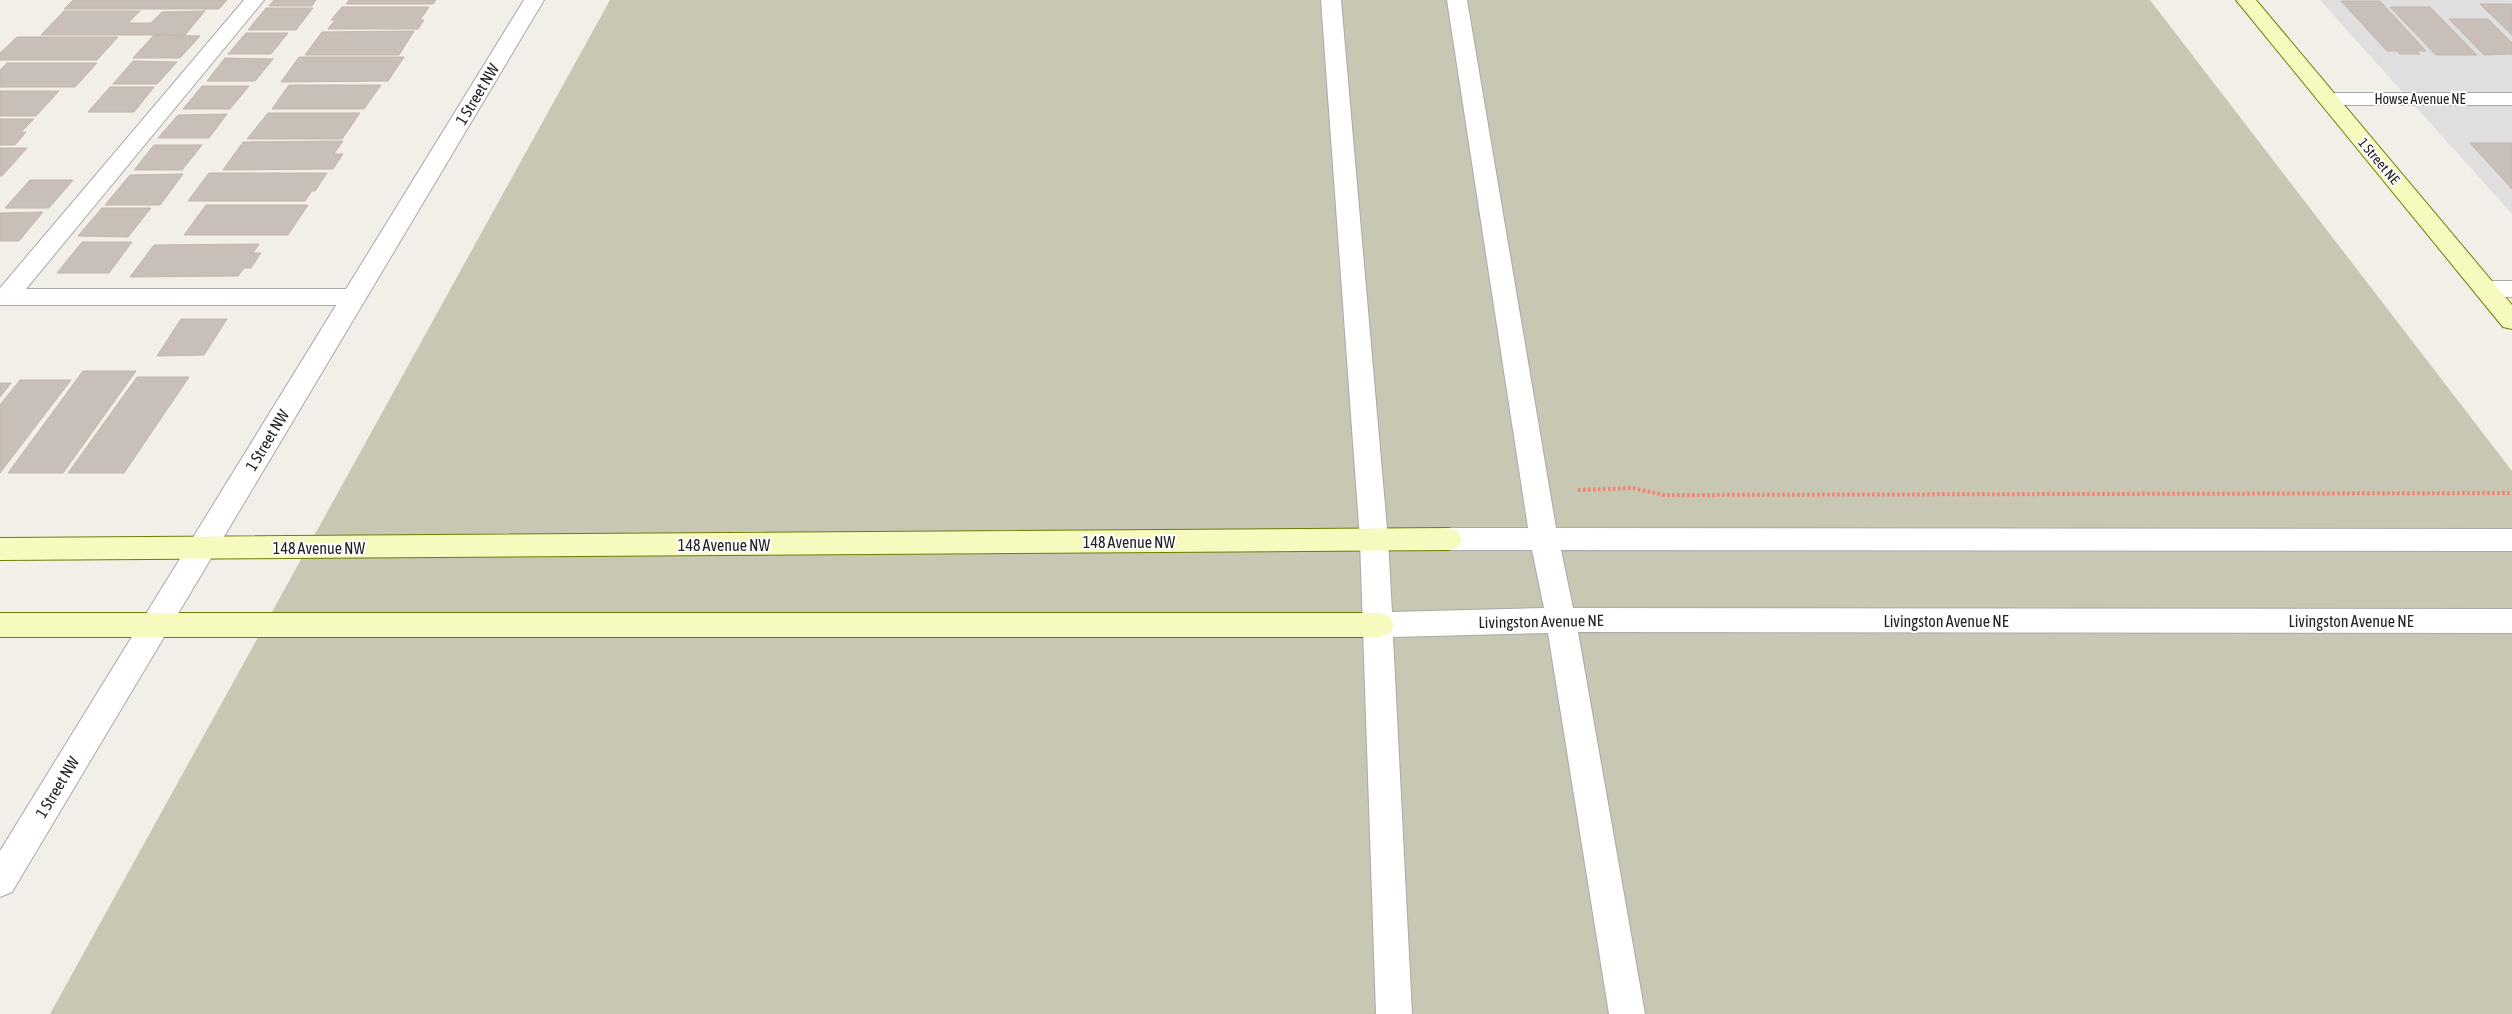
<svg xmlns="http://www.w3.org/2000/svg" width="2512" height="1014" viewBox="0 0 2512 1014" font-family="'Asap Condensed',sans-serif">
<rect width="100%" height="100%" fill="#f2efe9"/>
<!-- residential -->
<path fill="#e0dfdf" d="M2320,0H2512V214Z"/>
<!-- construction -->
<path fill="#c7c7b4" d="M610,0H2150L2512,471V1014H50Z"/>
<!-- building -->
<g fill="#c7bfb8" stroke="#c4b6ab">
<path d="M73,0H227L219,9H64Z"/>
<path d="M274,0H316L312,6H269Z"/>
<path d="M349,0H436L433,4H346Z"/>
<path d="M2341,1H2380L2426,51H2416L2420,54H2400L2397,51H2387Z"/>
<path d="M2480,4H2512V35Z"/>
<path d="M342,7H429L420,20H424L418,29H328L335,20H331Z"/>
<path d="M2390,7H2430L2477,55H2436Z"/>
<path d="M266,8H313L296,30H248Z"/>
<path d="M64,11H140L128,23H151L162,12L205,11L185,35H41Z"/>
<path d="M2449,19H2488L2512,43V54L2484,55Z"/>
<path d="M414,31L399,55H305L322,32Z"/>
<path d="M246,33H288L271,54H228Z"/>
<path d="M154,35L200,36L180,58H133Z"/>
<path d="M17,37H118L97,60H0V53Z"/>
<path d="M299,57H404L388,81L281,82Z"/>
<path d="M225,58L273,59L255,81H207Z"/>
<path d="M133,61L177,62L157,84H113Z"/>
<path d="M7,63H97L75,87H0V70Z"/>
<path d="M289,85H381L364,109H272Z"/>
<path d="M202,86H249L230,109H183Z"/>
<path d="M110,87H154L134,112H88Z"/>
<path d="M0,91H59L36,116H0Z"/>
<path d="M268,113H360L342,139H247Z"/>
<path d="M227,114L209,138H158L178,115Z"/>
<path d="M0,119H34L21,132H26L15,145H0Z"/>
<path d="M343,141L334,154H343L333,169L223,170L243,142Z"/>
<path d="M2470,143H2512V189Z"/>
<path d="M154,145H202L182,170H134Z"/>
<path d="M0,148H27L2,176H0Z"/>
<path d="M209,173H327L315,191H312L305,201H188Z"/>
<path d="M183,174L160,205H105L130,175Z"/>
<path d="M30,180H73L49,208H5Z"/>
<path d="M206,205H308L288,235H184Z"/>
<path d="M102,208H151L128,237L78,236Z"/>
<path d="M43,212L19,241H0V213Z"/>
<path d="M82,242H132L109,273H57Z"/>
<path d="M259,244L253,253H261L251,268H244L238,276L130,277L154,245Z"/>
<path d="M181,319H227L204,355L157,356Z"/>
<path d="M83,371H136L63,473H8Z"/>
<path d="M137,377H189L124,473H68Z"/>
<path d="M20,380H71L0,473V405Z"/>
<path d="M0,383H11L0,397Z"/>
</g>
<g fill="none" stroke-linecap="round" stroke-linejoin="round">
<defs>
<g id="lane">
<path d="M244,0H264L26,289H354L363,291L366,297L363,303L354,305H0V288Z"/>
<path d="M2485,281H2512V297H2485L2477,295L2473,289L2477,283Z"/>
</g>
<g id="street">
<path d="M524,0H544L12,892L0,897V851Z"/>
<path d="M1321,0H1341L1388,540L1392,612L1544,608L1532,550H1448L1438,547L1434,539L1438,531L1448,528H1528L1447,0H1467L1556,528L2512,529V551L1561,550L1573,608L2512,609V633L1578,632L1645,1014H1609L1548,633L1393,637L1412,1014H1376L1360,540Z"/>
<path d="M2328,93H2512V105H2328L2321,103L2318,99L2321,95Z"/>
</g>
<g id="secondary">
<path d="M2236,0H2256L2512,305V329L2503,327Z"/>
<path d="M1448,528L1458,531L1462,539L1458,547L1448,550L0,560V538Z"/>
<path d="M0,613H1379L1389,616L1394,625L1389,634L1379,637H0Z"/>
</g>
</defs>
<!-- lane casing -->
<use href="#lane" stroke="#a9a9a9" stroke-width="2"/>
<!-- street casing -->
<use href="#street" stroke="#a9a9a9" stroke-width="2"/>
<!-- secondary casing -->
<use href="#secondary" stroke="#707d05" stroke-width="2"/>
<!-- path -->
<path stroke="#fa8072" stroke-width="4" stroke-dasharray="2.5 2.5" stroke-linecap="butt" d="M1578,490L1633,488L1664,495L2512,493"/>
<!-- lane -->
<use href="#lane" fill="#fff" fill-rule="evenodd"/>
<!-- street -->
<use href="#street" fill="#fff" fill-rule="evenodd"/>
<!-- secondary -->
<use href="#secondary" fill="#f7fabf" fill-rule="evenodd"/>
</g>
<g text-anchor="middle" dominant-baseline="central" stroke-width="4" stroke-linejoin="round" paint-order="stroke">
<!-- far-street labels -->
<g font-size="14" fill="#222" stroke="#fff">
<text x="2420" y="99">Howse Avenue NE</text>
<text transform="translate(2379 161) rotate(50)">1 Street NE</text>
</g>
<!-- street labels -->
<g font-size="16" fill="#222" stroke="#fff">
<text transform="translate(477 94) rotate(-59)">1 Street NW</text>
<text transform="translate(267 440) rotate(-59)">1 Street NW</text>
<text x="1129" y="542">148 Avenue NW</text>
<text x="724" y="545">148 Avenue NW</text>
<text x="319" y="548">148 Avenue NW</text>
<text transform="translate(1541 621) rotate(-1)">Livingston Avenue NE</text>
<text x="1946" y="621">Livingston Avenue NE</text>
<text x="2351" y="621">Livingston Avenue NE</text>
<text transform="translate(57 787) rotate(-59)">1 Street NW</text>
</g>
</g>
</svg>
